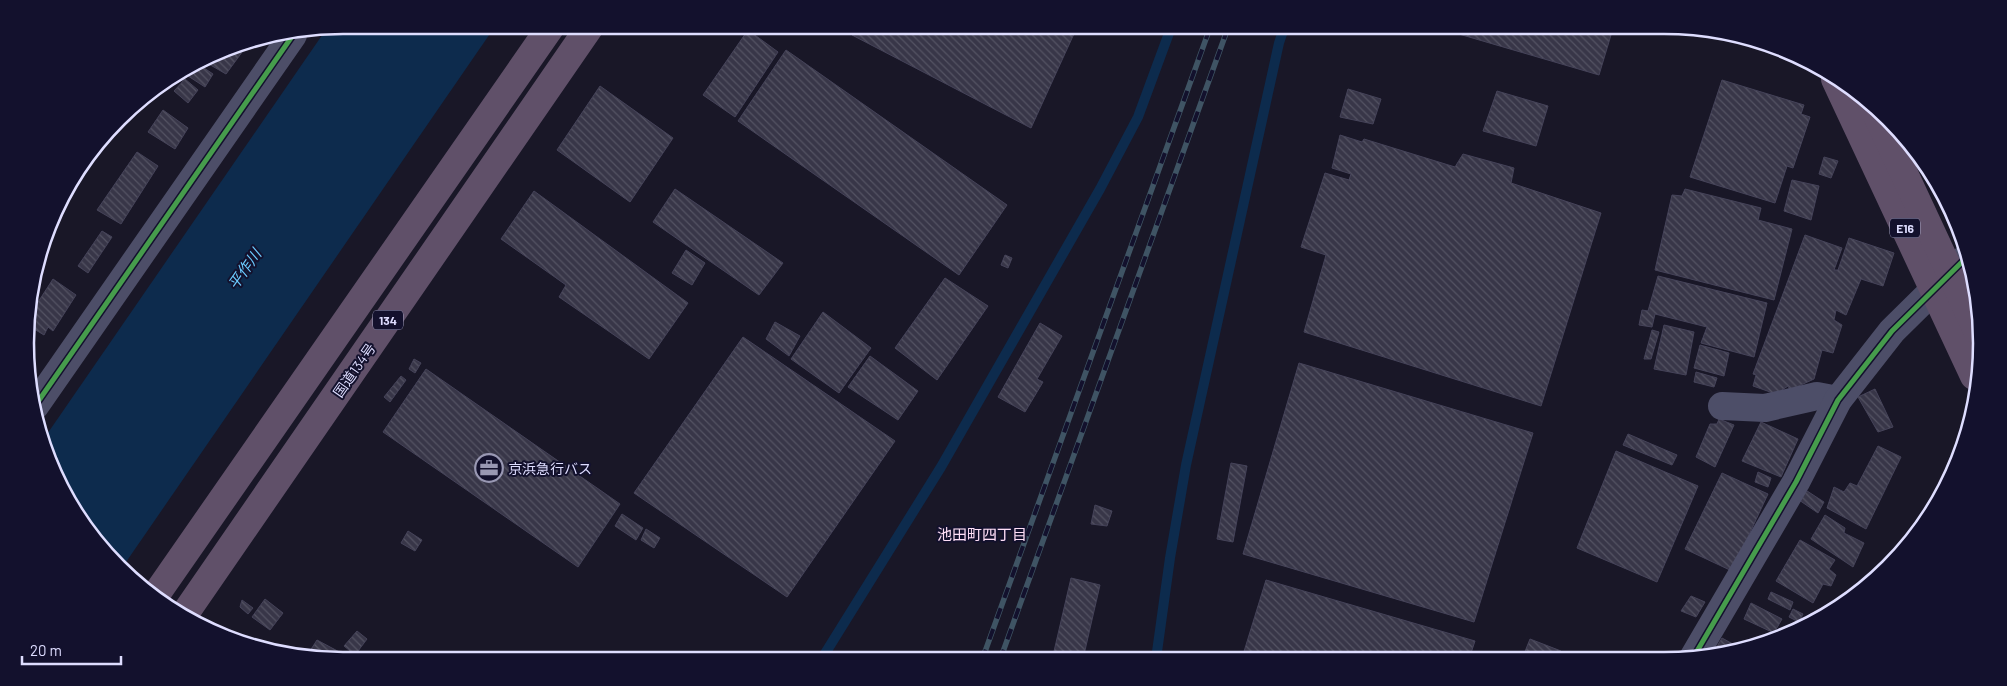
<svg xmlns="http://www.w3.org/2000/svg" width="2007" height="686" viewBox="0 0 2007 686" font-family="Barlow,'Noto Sans JP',sans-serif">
<defs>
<pattern id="building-back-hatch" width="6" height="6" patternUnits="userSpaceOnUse" patternTransform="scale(1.25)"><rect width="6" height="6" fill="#383648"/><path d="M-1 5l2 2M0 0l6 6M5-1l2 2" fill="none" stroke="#545363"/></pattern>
</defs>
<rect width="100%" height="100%" fill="#191727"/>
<!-- water -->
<path fill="#0d2b4d" d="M343,25H496L124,565L79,520L43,440L327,28Z"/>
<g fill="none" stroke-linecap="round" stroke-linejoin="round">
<!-- stream -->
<g stroke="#0d2b4d" stroke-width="10">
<path d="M1156,659L1170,558L1186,465L1279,43L1285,25"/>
<path d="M821,660L941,467L1100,189L1138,117L1172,25"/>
</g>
</g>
<!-- building -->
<g fill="url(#building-back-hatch)" stroke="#454359">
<path d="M856,25H1078L1031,128L852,35Z"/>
<path d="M1428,25H1603L1600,32L1611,35L1599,75Z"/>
<path d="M748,30L778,52L735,117L703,95Z"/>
<path d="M248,44L226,74L207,63L214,54L222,49Z"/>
<path d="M786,50L1007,205L959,275L738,121Z"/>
<path d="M198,64L213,74L205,87L185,74Z"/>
<path d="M185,79L198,90L188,103L174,91Z"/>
<path d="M1722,80L1804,105L1801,114L1810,117L1793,168L1787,166L1775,203L1690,177Z"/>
<path d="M600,86L673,138L630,202L557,150Z"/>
<path d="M1348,89L1381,99L1373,124L1340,117Z"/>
<path d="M1497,91L1548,106L1536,146L1483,131Z"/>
<path d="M163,110L188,128L175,149L148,132Z"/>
<path d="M1340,135L1362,142L1364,139L1455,167L1463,154L1514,168L1511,183L1601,213L1541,406L1304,332L1326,255L1301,247L1325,173L1349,180L1351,174L1332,168Z"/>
<path d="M137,152L158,166L121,224L97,210Z"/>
<path d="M1824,157L1838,161L1831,178L1819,174Z"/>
<path d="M1792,180L1819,186L1811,220L1784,211Z"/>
<path d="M675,189L783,263L759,295L653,222Z"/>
<path d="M1685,189L1761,208L1758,220L1792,229L1774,300L1655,270L1672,195L1682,196Z"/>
<path d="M534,191L688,303L649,359L559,297L566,285L501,239Z"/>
<path d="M102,231L112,237L88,273L78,266Z"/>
<path d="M1805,235L1842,248L1834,270H1838L1849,238L1894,253L1883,286L1861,279L1846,315L1836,310L1834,320L1842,325L1833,353L1822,350L1814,379L1790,390L1788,386L1776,394L1753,386L1756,375L1753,374Z"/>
<path d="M686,250L705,263L692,285L672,273Z"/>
<path d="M1005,255L1012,258L1008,268L1001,265Z"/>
<path d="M1658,276L1767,303L1754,357L1701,343L1707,327L1655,314L1652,327L1639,325L1642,310L1648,311Z"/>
<path d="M945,278L988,306L937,380L895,348Z"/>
<path d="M53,279L76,295L53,331L48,327L44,335L29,326V316Z"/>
<path d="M823,312L871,348L839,393L791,359Z"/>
<path d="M775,322L800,336L789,356L766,339Z"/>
<path d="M1040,323L1062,336L1037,379L1043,382L1025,412L998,397Z"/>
<path d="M1664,325L1694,332L1686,375L1654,369Z"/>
<path d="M1652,330L1659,332L1651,359H1644Z"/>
<path d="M743,337L895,441L787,597L634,493Z"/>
<path d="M1700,345L1729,353L1724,376L1694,368Z"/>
<path d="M870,356L918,391L898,420L848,387Z"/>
<path d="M414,359L421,363L415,373L409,369Z"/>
<path d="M1299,363L1533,433L1474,622L1243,554Z"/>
<path d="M426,369L620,504L578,567L383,432Z"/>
<path d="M1696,372L1717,378L1714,387L1694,382Z"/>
<path d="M401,376L406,380L390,402L384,397Z"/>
<path d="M1875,389L1893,427L1878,432L1858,397Z"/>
<path d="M1719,419L1734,425L1715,467L1696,457L1710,424H1717Z"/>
<path d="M1761,422L1798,439L1781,477L1742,461Z"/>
<path d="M1628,434L1677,455L1672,465L1623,445Z"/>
<path d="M1878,446L1901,457L1866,529L1827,508L1834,487L1844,492L1850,483L1857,486Z"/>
<path d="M1616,451L1698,486L1657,582L1577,548Z"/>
<path d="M1231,463L1247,466L1233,542L1217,539Z"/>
<path d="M1758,472L1771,478L1768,487L1755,482Z"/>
<path d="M1722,473L1768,494L1732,571L1685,549Z"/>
<path d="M1804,489L1824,502L1818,513L1799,500Z"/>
<path d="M1095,505L1112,511L1107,526L1091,524Z"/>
<path d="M622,514L643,528L636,540L615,526Z"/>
<path d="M1825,515L1845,528L1844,533L1864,543L1853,567L1811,539Z"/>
<path d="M646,529L660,538L654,548L641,540Z"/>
<path d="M408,531L422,540L415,551L401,543Z"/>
<path d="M1800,540L1835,560L1829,569L1836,575L1831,586L1823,584L1813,603L1776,581Z"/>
<path d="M1071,578L1100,585L1083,659L1052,660Z"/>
<path d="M1266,580L1475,641L1469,659L1242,658Z"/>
<path d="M1771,592L1793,602L1790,610L1768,599Z"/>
<path d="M1691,596L1705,602L1696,617L1681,611Z"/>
<path d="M265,599L283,613L270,630L252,617Z"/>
<path d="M242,600L253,608L248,614L240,607Z"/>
<path d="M1751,603L1782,619L1774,633L1744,619Z"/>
<path d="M1793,609L1803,614L1799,622L1789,617Z"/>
<path d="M1811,613L1819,617L1810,625L1807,623Z"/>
<path d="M357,631L367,639L355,655L344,646Z"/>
<path d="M1722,638L1740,648L1714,656L1712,655Z"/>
<path d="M1530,639L1561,651L1558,659H1522Z"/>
<path d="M317,640L345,655L343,661L314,657L308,654Z"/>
</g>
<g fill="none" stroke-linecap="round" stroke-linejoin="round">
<!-- minor -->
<g stroke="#4d4e68" stroke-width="28">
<path d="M35,406L293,35"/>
<path d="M1722,406L1765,408L1817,396L1838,400"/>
<path d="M1693,658L1796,482L1838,400L1892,331L1965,259"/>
</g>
<!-- highway -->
<g stroke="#605069" stroke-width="28">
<path d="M155,596L552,25"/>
<path d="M184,615L591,25"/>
</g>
<defs>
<g id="rail">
<path d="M982,660L1211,25"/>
<path d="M1000,660L1229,25"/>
</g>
</defs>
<!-- rail casing -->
<use href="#rail" stroke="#3f5464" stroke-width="5.5"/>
<!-- rail -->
<use href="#rail" stroke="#13112d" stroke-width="4" stroke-dasharray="11" stroke-linecap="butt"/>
<!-- highway-bridge -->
<g stroke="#605069" stroke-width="28">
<path d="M1835,79L1974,376"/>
<path d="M1874,109L1977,330"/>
</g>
<defs>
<g id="cycleway">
<path d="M35,406L293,35"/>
<path d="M1693,658L1796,482L1838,400L1892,331L1965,259"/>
</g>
</defs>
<!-- cycleway casing -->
<use href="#cycleway" stroke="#13112d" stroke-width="8"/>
<!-- cycleway -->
<use href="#cycleway" stroke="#469c4c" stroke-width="5"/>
</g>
<!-- icons -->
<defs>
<symbol id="office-ring" viewBox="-11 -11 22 22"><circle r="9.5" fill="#13112d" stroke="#9998b3" stroke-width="1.5"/><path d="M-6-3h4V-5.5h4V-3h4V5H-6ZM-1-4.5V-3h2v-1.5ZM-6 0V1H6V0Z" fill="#9998b3"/></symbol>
</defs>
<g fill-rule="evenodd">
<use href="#office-ring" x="473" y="452" width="32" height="32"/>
</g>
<g text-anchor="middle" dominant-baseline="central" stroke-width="4" stroke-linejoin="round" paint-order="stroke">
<!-- shield labels -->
<g fill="#13112d" stroke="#a1a0c0" stroke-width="1">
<rect x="1890" y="218.5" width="30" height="19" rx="4"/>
<rect x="373" y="310.5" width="30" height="19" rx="4"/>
</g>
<g font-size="12" font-weight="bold" fill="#deddff">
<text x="1905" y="228">E16</text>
<text x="388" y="320">134</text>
</g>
<!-- street labels -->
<g font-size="14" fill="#deddff" stroke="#13112d">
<text transform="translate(354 370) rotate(-55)">国道134号</text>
</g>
<!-- poi labels -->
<g font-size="14" fill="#deddff" stroke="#13112d" text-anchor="start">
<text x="508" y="468">京浜急行バス</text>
</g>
<!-- water labels -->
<g font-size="15" font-style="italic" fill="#6bcbff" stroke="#13112d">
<text transform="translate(244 269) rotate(-55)">平作川</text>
</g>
<!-- neighbourhood labels -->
<g font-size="15" fill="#ffdff7" stroke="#13112d">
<text x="982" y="534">池田町四丁目</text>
</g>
</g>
<!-- crop -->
<path d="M0 0H2007V686H0ZM343 34H1664A309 309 0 0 1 1973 343V343A309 309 0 0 1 1664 652H343A309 309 0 0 1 34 343V343A309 309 0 0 1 343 34Z" fill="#13112d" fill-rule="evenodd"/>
<path fill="none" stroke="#deddff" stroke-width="2.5" d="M343 34H1664A309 309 0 0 1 1973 343V343A309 309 0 0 1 1664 652H343A309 309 0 0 1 34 343V343A309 309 0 0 1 343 34Z"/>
<!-- scale -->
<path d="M22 656v8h99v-8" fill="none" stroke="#deddff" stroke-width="2.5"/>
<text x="30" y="656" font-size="15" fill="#deddff" stroke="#13112d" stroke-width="4" paint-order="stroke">20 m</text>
</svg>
